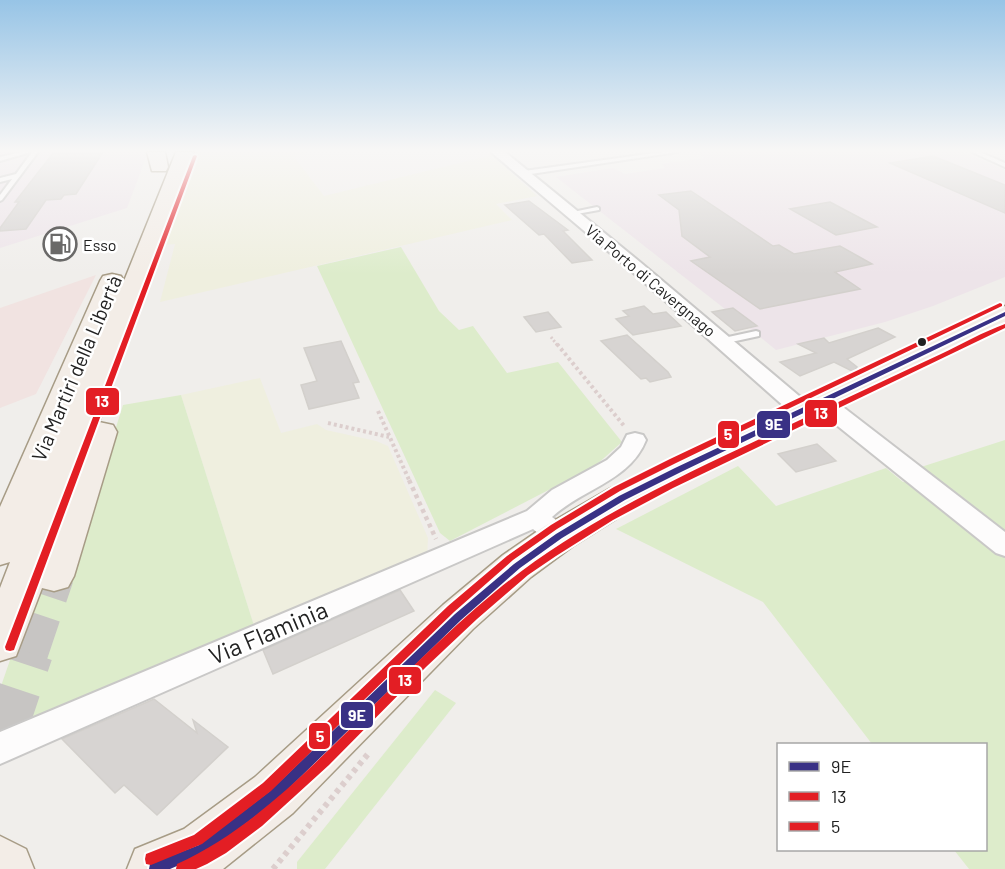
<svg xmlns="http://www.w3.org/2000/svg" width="1005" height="869" viewBox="0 0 1005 869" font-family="Barlow,sans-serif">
<rect width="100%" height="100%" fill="#f0eeeb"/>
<!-- commercial -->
<path fill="#f1e3e1" d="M96,275L36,394L0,408V308Z"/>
<!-- industrial -->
<g fill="#ede4e9">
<path d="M0,152H148L127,208L0,248Z"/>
<path d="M705,152H963L1005,170V277L933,306L885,322L776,350L749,328L735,331L712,313L725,309L556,177L613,168L625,174L665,168L661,164L704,158L697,153Z"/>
</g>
<!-- farmland -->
<g fill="#efefdf">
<path d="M195,152H308L294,157L324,196L492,155L537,196L496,204L512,220L160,302L175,244L163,245Z"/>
<path d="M260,378L281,433L317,424L326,430L376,441L388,446L428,538L427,558L256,632L181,395Z"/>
</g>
<!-- grass -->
<g fill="#ddeccb">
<path d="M401,247L439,311L459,330L473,326L507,373L558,362L622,442L595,466L450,541L440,533L317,266Z"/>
<path d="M181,395L256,632L0,736V689L38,579L70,573L123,405Z"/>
<path d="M1005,440V534L921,467Z"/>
<path d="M738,466L776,506L886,468L903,482L914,480L1005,554V869H969L954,850H986V744H872L763,602L616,529Z"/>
<path d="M435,690L456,703L325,869H297V862Z"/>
</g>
<!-- building -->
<g fill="#d7d4d2" stroke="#d3d0cc" stroke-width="1.5">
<path d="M54,152H103L76,194L64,195L61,199L46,200L26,229L0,231V228L19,202H15Z"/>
<path d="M933,156L1005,185V213L890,163Z"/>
<path d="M691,191L773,246L779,245L794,254L840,246L872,264L835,272L860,289L760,309L691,261L710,257L682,236L679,210L659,195Z"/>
<path d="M529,201L568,230L563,231L592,260L572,263L544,234L539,235L505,205Z"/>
<path d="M830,202L877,227L836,235L790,209Z"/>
<path d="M644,306L653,314L666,312L681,326L633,335L616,319L629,316L623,311Z"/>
<path d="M733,308L757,326L735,331L712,312Z"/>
<path d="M548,312L561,327L536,332L524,317Z"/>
<path d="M878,328L895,337L847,359L857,367L854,372L834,362L800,376L780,362L816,353L798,344L824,338L829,343Z"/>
<path d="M627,335L668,372L671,377L650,382L646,378L641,379L601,341Z"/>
<path d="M341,341L359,382L353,383L359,398L309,409L301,385L317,381L304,348Z"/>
<path d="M817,444L836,461L796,472L778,454Z"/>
<path d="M400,590L414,611L273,674L263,650Z"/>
<path d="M154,699L197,733L193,720L228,747L157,815L124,785L115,793L62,739Z"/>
</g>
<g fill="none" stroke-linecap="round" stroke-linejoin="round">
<!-- primary-tunnel-far1 -->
<path stroke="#c7c5c3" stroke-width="40" stroke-dasharray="40 20" stroke-linecap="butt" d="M28,653L54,576"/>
<!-- primary-tunnel -->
<path stroke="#c7c5c3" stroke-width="50" stroke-dasharray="50 26" stroke-linecap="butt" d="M0,736L28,652"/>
<defs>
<g id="lane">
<path d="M21,152H31L0,161V157Z"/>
<path d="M32,152H38L2,200L0,201V195L12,179L0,182V178L16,174Z"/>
<path d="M662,152H678L524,175L521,173L524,171Z"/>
<path d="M972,152H980L1005,163V167Z"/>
<path d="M597,207L599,208V210L571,215L568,213Z"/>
<path d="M756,331L759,332V336L722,344L718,341L719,339Z"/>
</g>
<g id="street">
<path d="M491,152H505L640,262L811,406L814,411L811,416L803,417L795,416L628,268Z"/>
<path d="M822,396L830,397L1005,532V556L996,553L814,407L811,402L814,397Z"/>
<path d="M635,433L643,435L646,440C630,481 582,489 552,517L568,529L572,536L568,543C552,547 545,539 533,529L0,764V732L527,511L552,490L607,460L621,447L627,435Z"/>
</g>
<g id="primary">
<path d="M147,152H165L168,167L166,171H152Z"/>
<path d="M176,152H194L99,422L113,425L117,432L74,576L68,587L54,591L42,588L16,656L0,661V588L10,562L0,565V507L100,281L103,276L112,274L121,276L124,281Z"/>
<path d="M1005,306V324L690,478L635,507L573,546L531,577L473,629L293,813L223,869H127L135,849L184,829L255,777L443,605L503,555L545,526L609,489L666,462Z"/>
<path d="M0,836L26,849L34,869H0Z"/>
</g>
</defs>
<!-- lane casing -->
<use href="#lane" stroke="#c9c8c7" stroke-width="4"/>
<!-- street casing -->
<use href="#street" stroke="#c9c8c7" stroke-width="4"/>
<!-- primary casing -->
<use href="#primary" stroke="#a79c86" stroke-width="3"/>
<!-- path-far3 -->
<path stroke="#dccecd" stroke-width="3" stroke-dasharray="2 2" stroke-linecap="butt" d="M551,337L558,346"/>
<!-- path-far2 -->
<g stroke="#dccecd" stroke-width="4" stroke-dasharray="3 3" stroke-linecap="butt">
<path d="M557,344L625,427"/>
<path d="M378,411L410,482"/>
<path d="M328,423L389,437"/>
</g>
<!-- path-far1 -->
<path stroke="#dccecd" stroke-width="4.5" stroke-dasharray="4 4" stroke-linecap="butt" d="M409,480L436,539"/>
<!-- path -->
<path stroke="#dccecd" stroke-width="6" stroke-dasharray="4.5 4.5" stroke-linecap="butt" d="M273,869L368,754"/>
<!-- lane -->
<use href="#lane" fill="#fdfcfc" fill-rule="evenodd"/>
<!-- street -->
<use href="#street" fill="#fdfcfc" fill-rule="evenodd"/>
<!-- primary -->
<use href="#primary" fill="#f3ede7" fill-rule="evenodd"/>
<defs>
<path id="bus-1" d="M1005,312V316L681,472L625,500L562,538L520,568L461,620L278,799L207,853L170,869H149L150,864L199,845L270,791L455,614L514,564L556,534L619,496L675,468Z"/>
<g id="bus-2">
<path d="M195,155L197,156L15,647L14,650L10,651L6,650L5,647L193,156Z"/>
<path d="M1005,324V328L673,488L613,520L556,556L528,575L477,619L426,667L329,765L262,826L226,853L207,864L196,869H176L177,864C245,833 297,781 350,729C397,682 444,634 496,591C591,513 708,464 819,411C860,392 900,373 941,354C962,344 983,332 1005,324Z"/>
</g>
<path id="bus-3" d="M1000,303L1002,304V306L676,463L620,491L557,529L513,560L454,612L271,791L202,844L151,865L146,864L145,859L146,854L194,835L263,783L448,606L507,556L551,525L614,487L670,459Z"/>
</defs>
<!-- bus-1 casing -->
<use href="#bus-1" stroke="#fff" stroke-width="4"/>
<!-- bus-2 casing -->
<use href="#bus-2" stroke="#fff" stroke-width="4"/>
<!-- bus-3 casing -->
<use href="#bus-3" stroke="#fff" stroke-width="4"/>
<!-- bus-1 -->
<use href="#bus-1" fill="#393185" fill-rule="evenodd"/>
<!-- bus-2 -->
<use href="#bus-2" fill="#e31e24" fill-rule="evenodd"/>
<!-- bus-3 -->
<use href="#bus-3" fill="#e31e24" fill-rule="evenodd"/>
</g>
<!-- sky -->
<linearGradient id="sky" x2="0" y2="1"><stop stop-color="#97c4e6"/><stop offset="0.55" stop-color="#f8f7f6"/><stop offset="1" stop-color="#f8f7f6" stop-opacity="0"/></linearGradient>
<rect width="1005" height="274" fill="url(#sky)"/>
<!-- icons -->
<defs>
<symbol id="fuel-ring" viewBox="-11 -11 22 22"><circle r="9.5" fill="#fff" stroke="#6a6968" stroke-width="1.5"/><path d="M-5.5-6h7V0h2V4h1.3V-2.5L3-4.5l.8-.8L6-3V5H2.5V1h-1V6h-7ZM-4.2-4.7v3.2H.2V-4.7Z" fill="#6a6968"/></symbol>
</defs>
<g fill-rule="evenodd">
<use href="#fuel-ring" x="41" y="225" width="38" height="38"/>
</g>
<!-- markers -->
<circle fill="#222" stroke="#fff" stroke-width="2" cx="922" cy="342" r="5"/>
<g text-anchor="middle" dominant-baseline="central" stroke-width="5" stroke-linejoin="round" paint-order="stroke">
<!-- far-poi labels -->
<g font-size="16" fill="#222" stroke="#fff" text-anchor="start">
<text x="83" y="244">Esso</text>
</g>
<!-- far-street labels -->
<g font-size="16" fill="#222" stroke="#fff">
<text transform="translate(651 280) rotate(40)">Via Porto di Cavergnago</text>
</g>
<!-- street labels -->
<g font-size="20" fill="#222" stroke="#fff">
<text transform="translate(76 368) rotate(-67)">Via Martiri della Libertà</text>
</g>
<!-- near-street labels -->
<g font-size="24" fill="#222" stroke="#fff">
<text transform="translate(268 632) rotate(-23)">Via Flaminia</text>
</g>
</g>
<g stroke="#fff" stroke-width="2">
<rect x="85" y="387" width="35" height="29" rx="6" fill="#e31e24"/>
<rect x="804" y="399" width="34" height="29" rx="6" fill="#e31e24"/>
<rect x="756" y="410" width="35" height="29" rx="6" fill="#393185"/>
<rect x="717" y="420" width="23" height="29" rx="6" fill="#e31e24"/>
<rect x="388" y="666" width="34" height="29" rx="6" fill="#e31e24"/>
<rect x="340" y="701" width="34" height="28" rx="6" fill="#393185"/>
<rect x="308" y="722" width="23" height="28" rx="6" fill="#e31e24"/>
</g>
<g font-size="16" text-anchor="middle" font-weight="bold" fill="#fff">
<text x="102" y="407">13</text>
<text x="821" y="419">13</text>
<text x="774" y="430">9E</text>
<text x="728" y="440">5</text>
<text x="405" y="686">13</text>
<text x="357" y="721">9E</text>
<text x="320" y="742">5</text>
</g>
<!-- legend -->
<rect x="777" y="743" width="210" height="108" fill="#ffffff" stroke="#a7a7a7" stroke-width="1.5"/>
<rect x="789" y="762" width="30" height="9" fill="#393185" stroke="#a7a7a7" stroke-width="1.5"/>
<text x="831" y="773" font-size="18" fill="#222222">9E</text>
<rect x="789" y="792" width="30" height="9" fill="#e31e24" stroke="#a7a7a7" stroke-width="1.5"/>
<text x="831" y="803" font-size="18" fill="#222222">13</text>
<rect x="789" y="822" width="30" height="9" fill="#e31e24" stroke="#a7a7a7" stroke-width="1.5"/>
<text x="831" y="833" font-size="18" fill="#222222">5</text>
</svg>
